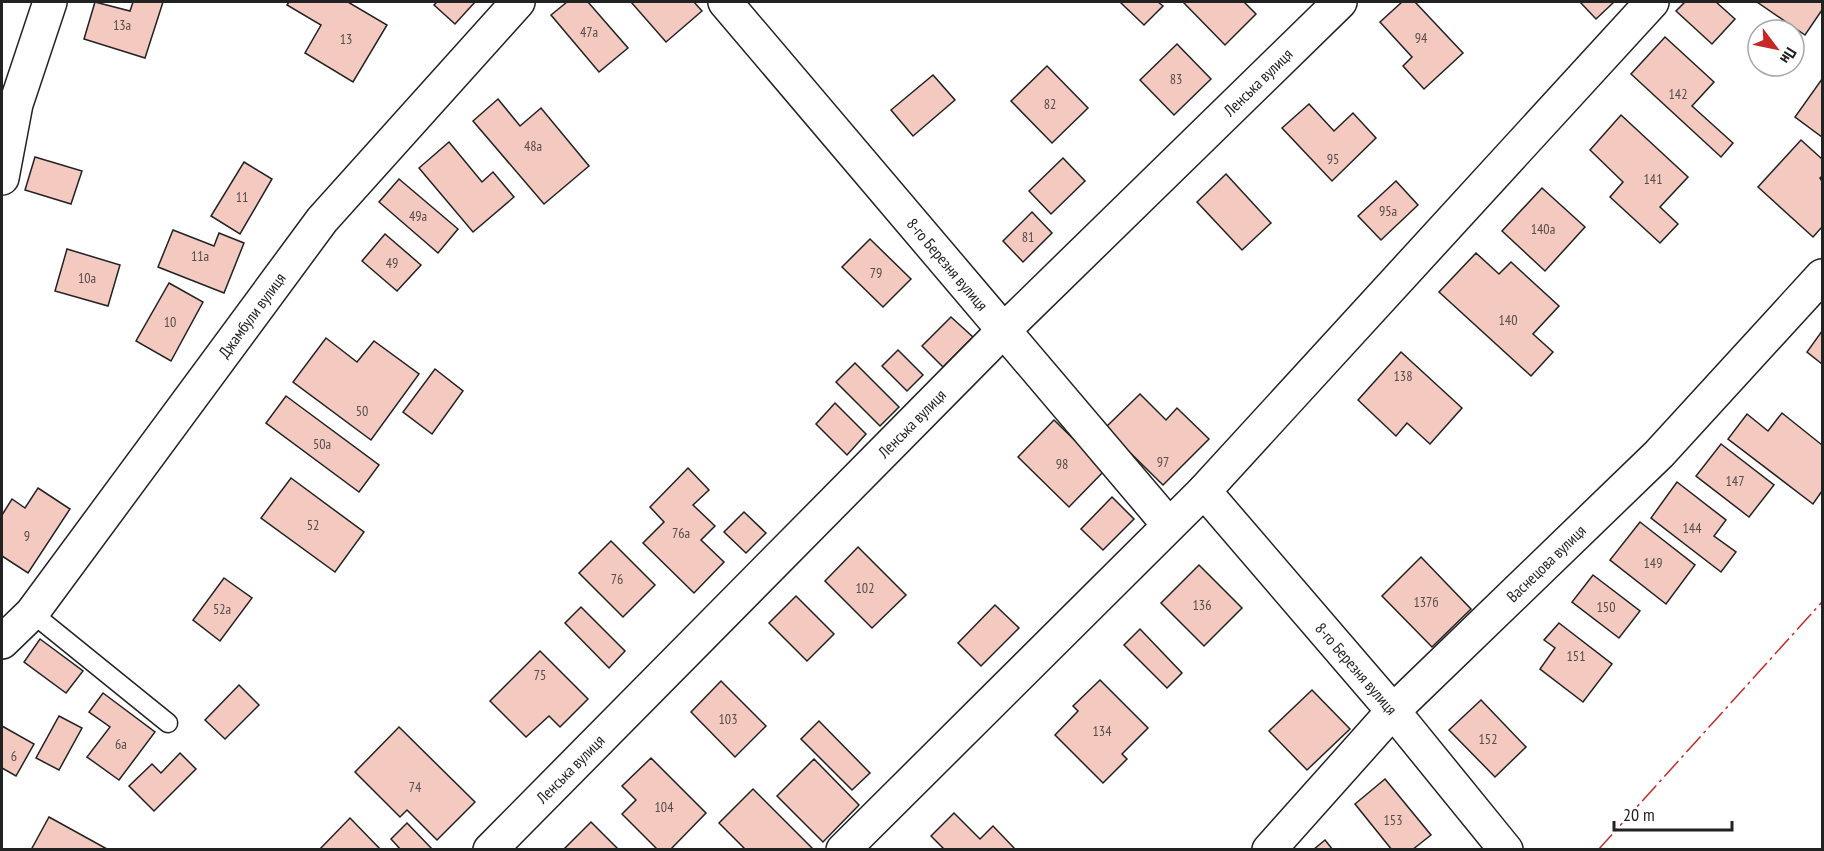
<svg xmlns="http://www.w3.org/2000/svg" width="1824" height="851" viewBox="0 0 1824 851" font-family="'PT Sans Narrow',sans-serif">
<rect width="100%" height="100%" fill="#fff"/>
<!-- building -->
<g fill="#f3c9c0" stroke="#222" stroke-width="1.5">
<path d="M95,2L130,11L133,2H163L145,58L84,39Z"/>
<path d="M289,2H348L387,25L353,82L305,53L321,25L287,5Z"/>
<path d="M437,2H475L455,24L434,5Z"/>
<path d="M567,2H588L628,48L599,72L551,15Z"/>
<path d="M631,2H694L702,11L666,42Z"/>
<path d="M1120,2H1158L1163,6L1144,25Z"/>
<path d="M1183,2H1244L1256,14L1225,45Z"/>
<path d="M1402,2H1415L1463,53L1424,89L1403,66L1412,57L1380,22Z"/>
<path d="M1580,2H1614L1596,19Z"/>
<path d="M1685,2H1716L1735,19L1712,44L1676,11Z"/>
<path d="M1757,2H1822V10L1805,35Z"/>
<path d="M1665,37L1714,82L1692,106L1733,143L1721,157L1631,74Z"/>
<path d="M1177,44L1211,79L1174,115L1140,80Z"/>
<path d="M1047,66L1088,108L1052,143L1011,101Z"/>
<path d="M933,75L955,100L913,136L891,110Z"/>
<path d="M1822,79V137L1795,117Z"/>
<path d="M498,99L520,126L541,108L589,166L544,204L473,121Z"/>
<path d="M1309,104L1334,131L1353,113L1376,138L1332,181L1282,128Z"/>
<path d="M1621,115L1688,177L1660,207L1678,224L1660,243L1610,197L1623,182L1590,150Z"/>
<path d="M1801,140L1822,159V176L1820,178L1822,181V227L1813,237L1758,187Z"/>
<path d="M449,142L482,182L493,172L514,197L473,232L419,168Z"/>
<path d="M35,157L82,171L71,204L25,190Z"/>
<path d="M1063,158L1085,181L1051,214L1029,191Z"/>
<path d="M244,162L272,179L240,234L211,216Z"/>
<path d="M1226,174L1271,223L1242,250L1197,202Z"/>
<path d="M399,179L458,229L438,253L379,202Z"/>
<path d="M1396,181L1418,205L1381,240L1358,216Z"/>
<path d="M1542,188L1585,227L1545,271L1502,231Z"/>
<path d="M1032,212L1052,233L1023,262L1003,241Z"/>
<path d="M173,230L214,246L219,233L244,243L224,293L158,267Z"/>
<path d="M385,234L421,265L397,291L362,261Z"/>
<path d="M870,239L911,279L883,307L842,267Z"/>
<path d="M67,249L120,265L108,306L55,291Z"/>
<path d="M1476,253L1499,274L1511,262L1559,306L1533,334L1553,352L1531,376L1439,292Z"/>
<path d="M169,283L203,302L171,361L136,341Z"/>
<path d="M951,317L973,337L943,367L922,346Z"/>
<path d="M1822,331V364L1807,352Z"/>
<path d="M326,338L357,362L374,341L419,374L371,440L293,382Z"/>
<path d="M898,350L923,375L907,391L882,366Z"/>
<path d="M1401,352L1462,408L1430,444L1407,423L1396,436L1358,400Z"/>
<path d="M855,363L899,407L880,426L836,382Z"/>
<path d="M435,369L463,391L432,434L403,412Z"/>
<path d="M1140,394L1166,420L1177,408L1209,439L1163,485L1105,428Z"/>
<path d="M286,396L379,465L359,492L266,423Z"/>
<path d="M835,403L866,434L847,455L816,424Z"/>
<path d="M1782,413L1822,445V491L1813,504L1728,439L1747,414L1768,431Z"/>
<path d="M1054,420L1105,470L1069,507L1018,457Z"/>
<path d="M1721,444L1774,485L1749,517L1696,476Z"/>
<path d="M688,468L709,490L693,505L715,526L701,540L724,562L694,593L643,543L664,522L650,507Z"/>
<path d="M291,478L364,532L335,572L261,518Z"/>
<path d="M1677,482L1726,520L1714,536L1736,552L1721,572L1651,518Z"/>
<path d="M38,488L70,509L28,573L2,556V515L12,499L25,508Z"/>
<path d="M1112,497L1134,519L1103,550L1081,529Z"/>
<path d="M744,512L766,533L746,553L724,532Z"/>
<path d="M1640,522L1695,565L1666,604L1610,560Z"/>
<path d="M611,541L655,585L623,617L579,573Z"/>
<path d="M858,547L906,595L872,628L825,581Z"/>
<path d="M1421,557L1471,609L1432,647L1382,596Z"/>
<path d="M1199,565L1242,608L1204,646L1161,603Z"/>
<path d="M1593,575L1640,611L1619,638L1572,602Z"/>
<path d="M224,578L252,598L220,641L193,620Z"/>
<path d="M796,596L834,634L807,661L769,623Z"/>
<path d="M995,605L1019,628L981,666L958,643Z"/>
<path d="M581,607L625,651L609,668L565,623Z"/>
<path d="M1559,623L1612,664L1583,702L1540,669L1555,648L1544,640Z"/>
<path d="M1140,629L1182,673L1167,688L1124,645Z"/>
<path d="M40,639L83,671L66,693L24,662Z"/>
<path d="M540,651L588,699L560,727L549,716L526,737L490,701Z"/>
<path d="M1100,680L1148,728L1122,754L1127,759L1103,783L1055,735L1078,711L1073,706Z"/>
<path d="M721,681L766,726L735,757L691,712Z"/>
<path d="M239,685L259,705L225,739L205,720Z"/>
<path d="M1312,690L1350,729L1307,770L1269,731Z"/>
<path d="M103,693L155,732L119,780L87,757L110,727L89,712Z"/>
<path d="M1481,700L1526,747L1495,777L1449,730Z"/>
<path d="M59,716L82,728L59,770L36,758Z"/>
<path d="M819,721L870,773L852,790L801,739Z"/>
<path d="M2,726L34,744L16,776L2,768Z"/>
<path d="M399,727L475,802L437,840L407,810L400,817L355,772Z"/>
<path d="M180,753L196,769L154,811L129,786L152,764L161,773Z"/>
<path d="M651,758L706,813L670,850H658L622,814L636,800L622,786Z"/>
<path d="M814,759L859,805L823,842L777,796Z"/>
<path d="M1385,779L1431,835L1412,850H1392L1355,804Z"/>
<path d="M753,789L812,848L810,850H746L719,823Z"/>
<path d="M954,813L980,839L993,826L1016,850H945L931,836Z"/>
<path d="M49,817L107,849V850H31Z"/>
<path d="M350,818L381,850H319Z"/>
<path d="M591,822L619,850H563Z"/>
<path d="M407,823L433,850H401L391,839Z"/>
<path d="M1325,840L1333,850H1313Z"/>
</g>
<g fill="none" stroke-linecap="round" stroke-linejoin="round">
<defs>
<path id="service" d="M32,613L168,723"/>
<g id="minor">
<path id="s1" d="M725,2L1169,525"/>
<path d="M2,178L16,104L50,2"/>
<path id="s2" d="M1204,491L1393,711L1506,850"/>
<path id="s3" d="M2,642L32,613L322,220L518,2"/>
<path id="s4" d="M490,850L1004,330L1340,2"/>
<path d="M843,850L1204,491L1652,2"/>
<path id="s5" d="M1269,850L1393,711L1659,454L1822,276"/>
</g>
</defs>
<!-- service casing -->
<use href="#service" stroke="#222" stroke-width="21"/>
<!-- minor casing -->
<use href="#minor" stroke="#222" stroke-width="36"/>
<!-- service -->
<use href="#service" stroke="#fff" stroke-width="18"/>
<!-- minor -->
<use href="#minor" stroke="#fff" stroke-width="33"/>
<!-- power -->
<path stroke="#c62828" stroke-width="1.5" stroke-dasharray="21 4.5 3 4.5" stroke-linecap="butt" d="M1598,850L1822,602"/>
</g>
<g text-anchor="middle" dominant-baseline="central" stroke-width="4.5" stroke-linejoin="round" paint-order="stroke">
<!-- number labels -->
<g font-size="14" fill="#564c4a">
<text x="122" y="25">13а</text>
<text x="589" y="32">47а</text>
<text x="1421" y="38">94</text>
<text x="346" y="39">13</text>
<text x="1176" y="79">83</text>
<text x="1678" y="94">142</text>
<text x="1050" y="104">82</text>
<text x="533" y="146">48а</text>
<text x="1333" y="159">95</text>
<text x="1653" y="179">141</text>
<text x="242" y="197">11</text>
<text x="1388" y="211">95а</text>
<text x="418" y="216">49а</text>
<text x="1543" y="229">140а</text>
<text x="1028" y="237">81</text>
<text x="200" y="256">11а</text>
<text x="392" y="263">49</text>
<text x="876" y="273">79</text>
<text x="87" y="278">10а</text>
<text x="1508" y="320">140</text>
<text x="170" y="322">10</text>
<text x="1403" y="376">138</text>
<text x="362" y="411">50</text>
<text x="322" y="444">50а</text>
<text x="1163" y="462">97</text>
<text x="1062" y="464">98</text>
<text x="1735" y="481">147</text>
<text x="313" y="525">52</text>
<text x="1692" y="528">144</text>
<text x="681" y="533">76а</text>
<text x="27" y="536">9</text>
<text x="1653" y="563">149</text>
<text x="617" y="579">76</text>
<text x="865" y="588">102</text>
<text x="1426" y="602">137б</text>
<text x="1202" y="605">136</text>
<text x="1606" y="607">150</text>
<text x="222" y="609">52а</text>
<text x="1576" y="656">151</text>
<text x="540" y="675">75</text>
<text x="728" y="719">103</text>
<text x="1102" y="731">134</text>
<text x="1488" y="739">152</text>
<text x="121" y="744">6а</text>
<text x="14" y="756">6</text>
<text x="415" y="787">74</text>
<text x="664" y="807">104</text>
<text x="1393" y="820">153</text>
</g>
<!-- street labels -->
<g font-size="16" fill="#222" stroke="#fff">
<text stroke="none"><textPath href="#s4" startOffset="1086">Ленська вулиця</textPath></text>
<text stroke="none"><textPath href="#s1" startOffset="344">8-го Березня вулиця</textPath></text>
<text stroke="none"><textPath href="#s3" startOffset="412">Джамбули вулиця</textPath></text>
<text stroke="none"><textPath href="#s4" startOffset="600">Ленська вулиця</textPath></text>
<text stroke="none"><textPath href="#s5" startOffset="399">Васнецова вулиця</textPath></text>
<text stroke="none"><textPath href="#s2" startOffset="234">8-го Березня вулиця</textPath></text>
<text stroke="none"><textPath href="#s4" startOffset="114">Ленська вулиця</textPath></text>
</g>
</g>
<!-- border -->
<rect width="1824" height="851" fill="none" stroke="#222222" stroke-width="6"/>
<!-- north arrow -->
<g transform="translate(1776 48) rotate(122)"><circle r="28" fill="#ffffff" stroke="#a7a7a7" stroke-width="1.5"/>
<path d="M0-4.5L10 22L0 15L-10 22Z" fill="#c62828"/>
<text y="-9" font-size="16" font-weight="bold" text-anchor="middle" fill="#222222">Пн</text>
</g>
<!-- scale -->
<path d="M1614 821v9h118v-9" fill="none" stroke="#222222" stroke-width="3"/>
<text x="1623" y="821" font-size="18" fill="#222222" stroke="#ffffff" stroke-width="4.5" paint-order="stroke">20 m</text>
</svg>
